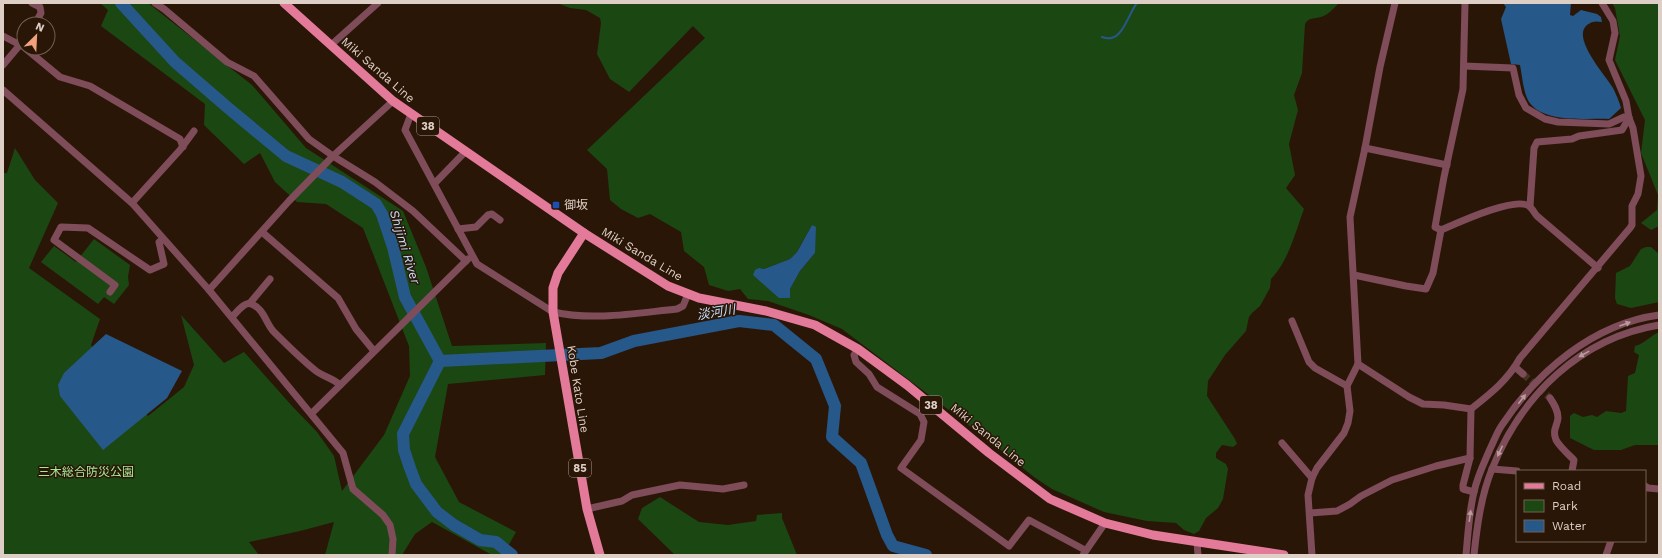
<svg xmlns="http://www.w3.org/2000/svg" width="1662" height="558" viewBox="0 0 1662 558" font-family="'Work Sans','Noto Sans JP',sans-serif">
<rect width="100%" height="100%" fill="#2a1607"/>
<!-- green -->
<g fill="#1b4713" fill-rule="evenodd">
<path d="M100,3H148L252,85L306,148L403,211L426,267L452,346L546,343L545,375L448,384L435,457L459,502L516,532L503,555H492L432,522L415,534L402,555H325L334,522L300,531L249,542L259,555H3V173H7L15,148L35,180L58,203L29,268L100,319L91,345L148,416L184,387L194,365L181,315L224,363L244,352L292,406L317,432L334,456L342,491L384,435L410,376L409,346L363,228L326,204L297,202L275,182L260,153L244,164L204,125L205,104L101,26L108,10Z"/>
<path d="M557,3H1339C1334,8 1328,15 1321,17C1314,19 1309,17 1305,24L1302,73L1294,95L1298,110L1289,144L1295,175L1286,188L1304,209C1295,233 1289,260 1271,279L1270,288L1260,306L1252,313L1249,317L1246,331L1225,355L1208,381L1207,396L1235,439L1237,444L1233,447L1222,445L1216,453V458L1226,464L1228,469L1223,499L1218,508L1206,518L1199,531L1194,534L1184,530L1176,523L1147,521L1104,512L1052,489L1034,477L983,436L842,329L809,315L768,301L748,299L740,289L728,291L709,285L704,267L684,251L681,232L650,214L638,218L621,209L610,200L607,169L587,150L705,38L693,26L629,92L610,79L597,54L601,23L600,18L586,10L570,8ZM812,225L815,253L800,271L790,289L759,268L764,269L790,259L797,252Z"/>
<path d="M1612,3H1659V226L1651,230L1641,223L1657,210L1658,195L1641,153L1645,120L1615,60L1620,36L1615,8Z"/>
<path d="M94,239L130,265L128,277L129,285L114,304L104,297L98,304L41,262L54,246L76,262Z"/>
<path d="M1646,247H1651L1659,254V302L1631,308L1617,304L1615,298L1616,273L1630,266L1641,249Z"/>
<path d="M1659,332V445H1635L1621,450H1594L1570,438V416L1574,413L1583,417L1592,415L1597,417L1606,411L1621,413L1626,411L1628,376L1635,373L1639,355L1634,352L1635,346C1644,344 1650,336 1659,332Z"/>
<path d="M660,497L699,522L728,525L756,521L757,515L782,513V518L797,555H675L638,519L642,508Z"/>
</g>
<!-- water -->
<g fill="#27588a">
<path d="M1503,3H1571L1570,15L1573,16L1581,10L1597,14L1601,17L1602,22C1596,21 1592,21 1587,25C1571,38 1606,76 1613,88C1616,94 1619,101 1621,108L1609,119C1586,118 1538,124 1527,98C1523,88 1522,75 1520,65L1511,64L1501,19L1506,7Z"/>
<path d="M812,225L816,227L815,253L800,271L790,289V298H779L753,275L755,270L759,268L764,269L790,259L797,252Z"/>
<path d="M106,334L182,371L167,398L103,450L60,396L58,385L64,373Z"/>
</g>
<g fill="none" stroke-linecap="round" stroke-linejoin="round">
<!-- stream -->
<path stroke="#27588a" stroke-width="2" d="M1102,37C1105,38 1108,39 1111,38C1123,37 1130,11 1137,3"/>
<!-- river -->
<g stroke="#27588a" stroke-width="12">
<path d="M121,3L175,62L227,107L286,156L342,182L376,204L382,214L393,247L405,297L440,361"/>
<path d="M440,361L601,353L634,341L739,321L774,325L816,359L835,406L832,437L861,463L887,535L893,546L926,555"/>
<path d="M440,361L403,434L404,450L410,468L416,484L437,512L454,525L480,540L496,542L512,555"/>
</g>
<!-- minor-tunnel -->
<path stroke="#453224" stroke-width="7" stroke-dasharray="7 3.5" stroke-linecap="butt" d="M1523,374L1550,398"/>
<!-- minor -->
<g stroke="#7f4c5a" stroke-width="7">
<path d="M32,3L40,7L41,13L35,24"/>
<path d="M155,3L164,9L227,62L254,76L309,139L333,156L375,182L413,211L466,261"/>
<path d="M1465,3L1463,89L1444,177L1435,227L1441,230C1457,223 1515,196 1529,206C1532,208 1535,214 1537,216L1598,268"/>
<path d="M3,36L24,47"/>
<path d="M331,45L378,3"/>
<path d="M25,48L60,77L90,86L180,139L183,147"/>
<path d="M3,65L24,40"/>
<path d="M1464,66L1513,68L1519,95L1526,108L1545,119L1558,122L1609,124L1624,117L1629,118"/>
<path d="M3,90L132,203L209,290L343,453L353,489L383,515L390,525L393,539L392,555"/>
<path d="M411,114L405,130L477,264L553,312C593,321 637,313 677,309L683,306L688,294"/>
<path d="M1365,148L1447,165"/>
<path d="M435,183L466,151"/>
<path d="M132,203L180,150L194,131"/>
<path d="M1530,206L1534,148L1537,142L1572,139L1579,136L1622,130L1629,118"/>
<path d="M458,229L476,227L488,215L492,214L500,220"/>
<path d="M262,232L338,298L356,329L374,351"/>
<path d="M1354,275L1406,286L1426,289L1433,273L1441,230"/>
<path d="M209,290L289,201L333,156L393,101"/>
<path d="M110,292L115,285L54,240L61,227L88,228L150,270L164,264L159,242L163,239"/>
<path d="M250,303L270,279"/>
<path d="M232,317C236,313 245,301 251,304C264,308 266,324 274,332C287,345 301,359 316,371C324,377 333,378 340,385"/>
<path d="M1292,321L1309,362L1315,368L1347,386"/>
<path d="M858,349L854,355L856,362L869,374L877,387L920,414L924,422L921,440L901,468L1009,546L1029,520L1085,550"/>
<path d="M1358,364L1409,397L1423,404L1444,405L1471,409C1490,394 1508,380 1520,358L1630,228L1632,225V206L1638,194L1641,176L1633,128L1629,118L1626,101L1609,60L1615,33L1613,21L1602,3"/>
<path d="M1515,367L1523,374"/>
<path d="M1550,398C1554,404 1558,410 1558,418C1557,427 1552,430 1556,440C1560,447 1568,454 1574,460L1572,471"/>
<path d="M1471,409L1470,458L1463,485V489L1474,492"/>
<path d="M312,413L468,259"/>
<path d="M1282,443L1312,478"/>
<path d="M1492,469L1517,471"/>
<path d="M1645,486L1648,488L1659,489"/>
<path d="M587,509L622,501L632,495L680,485L723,489L744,485"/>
<path d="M1310,513L1337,511L1350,504L1361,496L1392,480L1436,466L1470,458"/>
<path d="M1197,542L1198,555"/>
<path d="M1083,555L1105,523"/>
<path d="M1312,555L1308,495L1312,478L1317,468L1344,433L1348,423L1350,411L1347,386L1358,364L1350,217L1365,148L1380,67L1395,3"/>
<path d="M1466,555C1468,534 1469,512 1474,492C1477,477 1484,463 1490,449C1494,441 1497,432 1502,425C1538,371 1593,324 1659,315"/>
<path d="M1474,555C1477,526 1481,496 1492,469C1521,396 1580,338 1659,325"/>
<path d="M1606,555L1611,541"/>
</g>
<!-- major -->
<g stroke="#e37a9a" stroke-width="9">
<path d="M284,3L393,101L584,233L668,286L699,298L766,311L815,325L858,349L907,385L989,453L1050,499L1105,523L1153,535L1284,555"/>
<path d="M584,233L558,273L553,288V312L587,509L600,555"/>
</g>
</g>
<!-- one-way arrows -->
<defs><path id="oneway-solid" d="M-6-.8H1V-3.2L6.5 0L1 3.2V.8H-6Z"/></defs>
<g fill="#b89b9b">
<use href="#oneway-solid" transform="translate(1625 324) rotate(-20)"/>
<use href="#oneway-solid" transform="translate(1584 354) rotate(151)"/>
<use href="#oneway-solid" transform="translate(1522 399) rotate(-52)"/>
<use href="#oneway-solid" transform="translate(1500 451) rotate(115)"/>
<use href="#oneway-solid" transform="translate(1470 516) rotate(-82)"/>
</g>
<!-- markers -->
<rect fill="#1a4fb4" stroke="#2a1607" stroke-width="1.5" x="552" y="201" width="8" height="8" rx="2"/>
<g text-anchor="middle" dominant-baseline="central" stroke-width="3" stroke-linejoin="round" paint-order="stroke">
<!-- shield labels -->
<g fill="#2a1607" stroke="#a8988d" stroke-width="1">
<rect x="417" y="117" width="22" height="18" rx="3"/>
<rect x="920" y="396" width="22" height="18" rx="3"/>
<rect x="569" y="459" width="22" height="18" rx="3"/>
</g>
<g font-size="11" font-weight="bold" fill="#decfc6">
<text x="428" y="126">38</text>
<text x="931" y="405">38</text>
<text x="580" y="468">85</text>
</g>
<!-- street labels -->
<g font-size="12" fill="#decfc6" stroke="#2a1607">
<text transform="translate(378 70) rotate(41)">Miki Sanda Line</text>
<text transform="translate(642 254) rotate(31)">Miki Sanda Line</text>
<text transform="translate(578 389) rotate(81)">Kobe Kato Line</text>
<text transform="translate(988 435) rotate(39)">Miki Sanda Line</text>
</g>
<!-- poi labels -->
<g font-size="12" fill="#decfc6" stroke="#2a1607" text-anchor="start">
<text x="564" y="205">御坂</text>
</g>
<!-- park labels -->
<g font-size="12" fill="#a6ea99" stroke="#2a1607">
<text x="86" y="472">三木総合防災公園</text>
</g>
<!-- water labels -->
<g font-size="13" font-style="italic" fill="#c2defc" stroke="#2a1607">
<text transform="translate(405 247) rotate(73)">Shijimi River</text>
<text transform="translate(716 312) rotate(-9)">淡河川</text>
</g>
</g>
<!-- border -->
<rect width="1662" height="558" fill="none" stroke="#decfc6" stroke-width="8"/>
<!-- legend -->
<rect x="1516" y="470" width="130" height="72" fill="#2a1607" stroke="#726053"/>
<rect x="1524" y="483" width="20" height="6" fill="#e37a9a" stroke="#726053"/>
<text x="1552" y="490" font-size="12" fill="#decfc6">Road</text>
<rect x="1524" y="500" width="20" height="12" fill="#1b4713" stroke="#726053"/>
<text x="1552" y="510" font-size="12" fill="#decfc6">Park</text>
<rect x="1524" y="520" width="20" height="12" fill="#27588a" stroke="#726053"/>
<text x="1552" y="530" font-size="12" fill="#decfc6">Water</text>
<!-- north arrow -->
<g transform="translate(36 36) rotate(24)"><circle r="19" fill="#2a1607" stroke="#726053"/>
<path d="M0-3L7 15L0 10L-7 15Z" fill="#f1a17c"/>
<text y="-6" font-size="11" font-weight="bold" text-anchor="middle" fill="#decfc6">N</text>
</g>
</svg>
